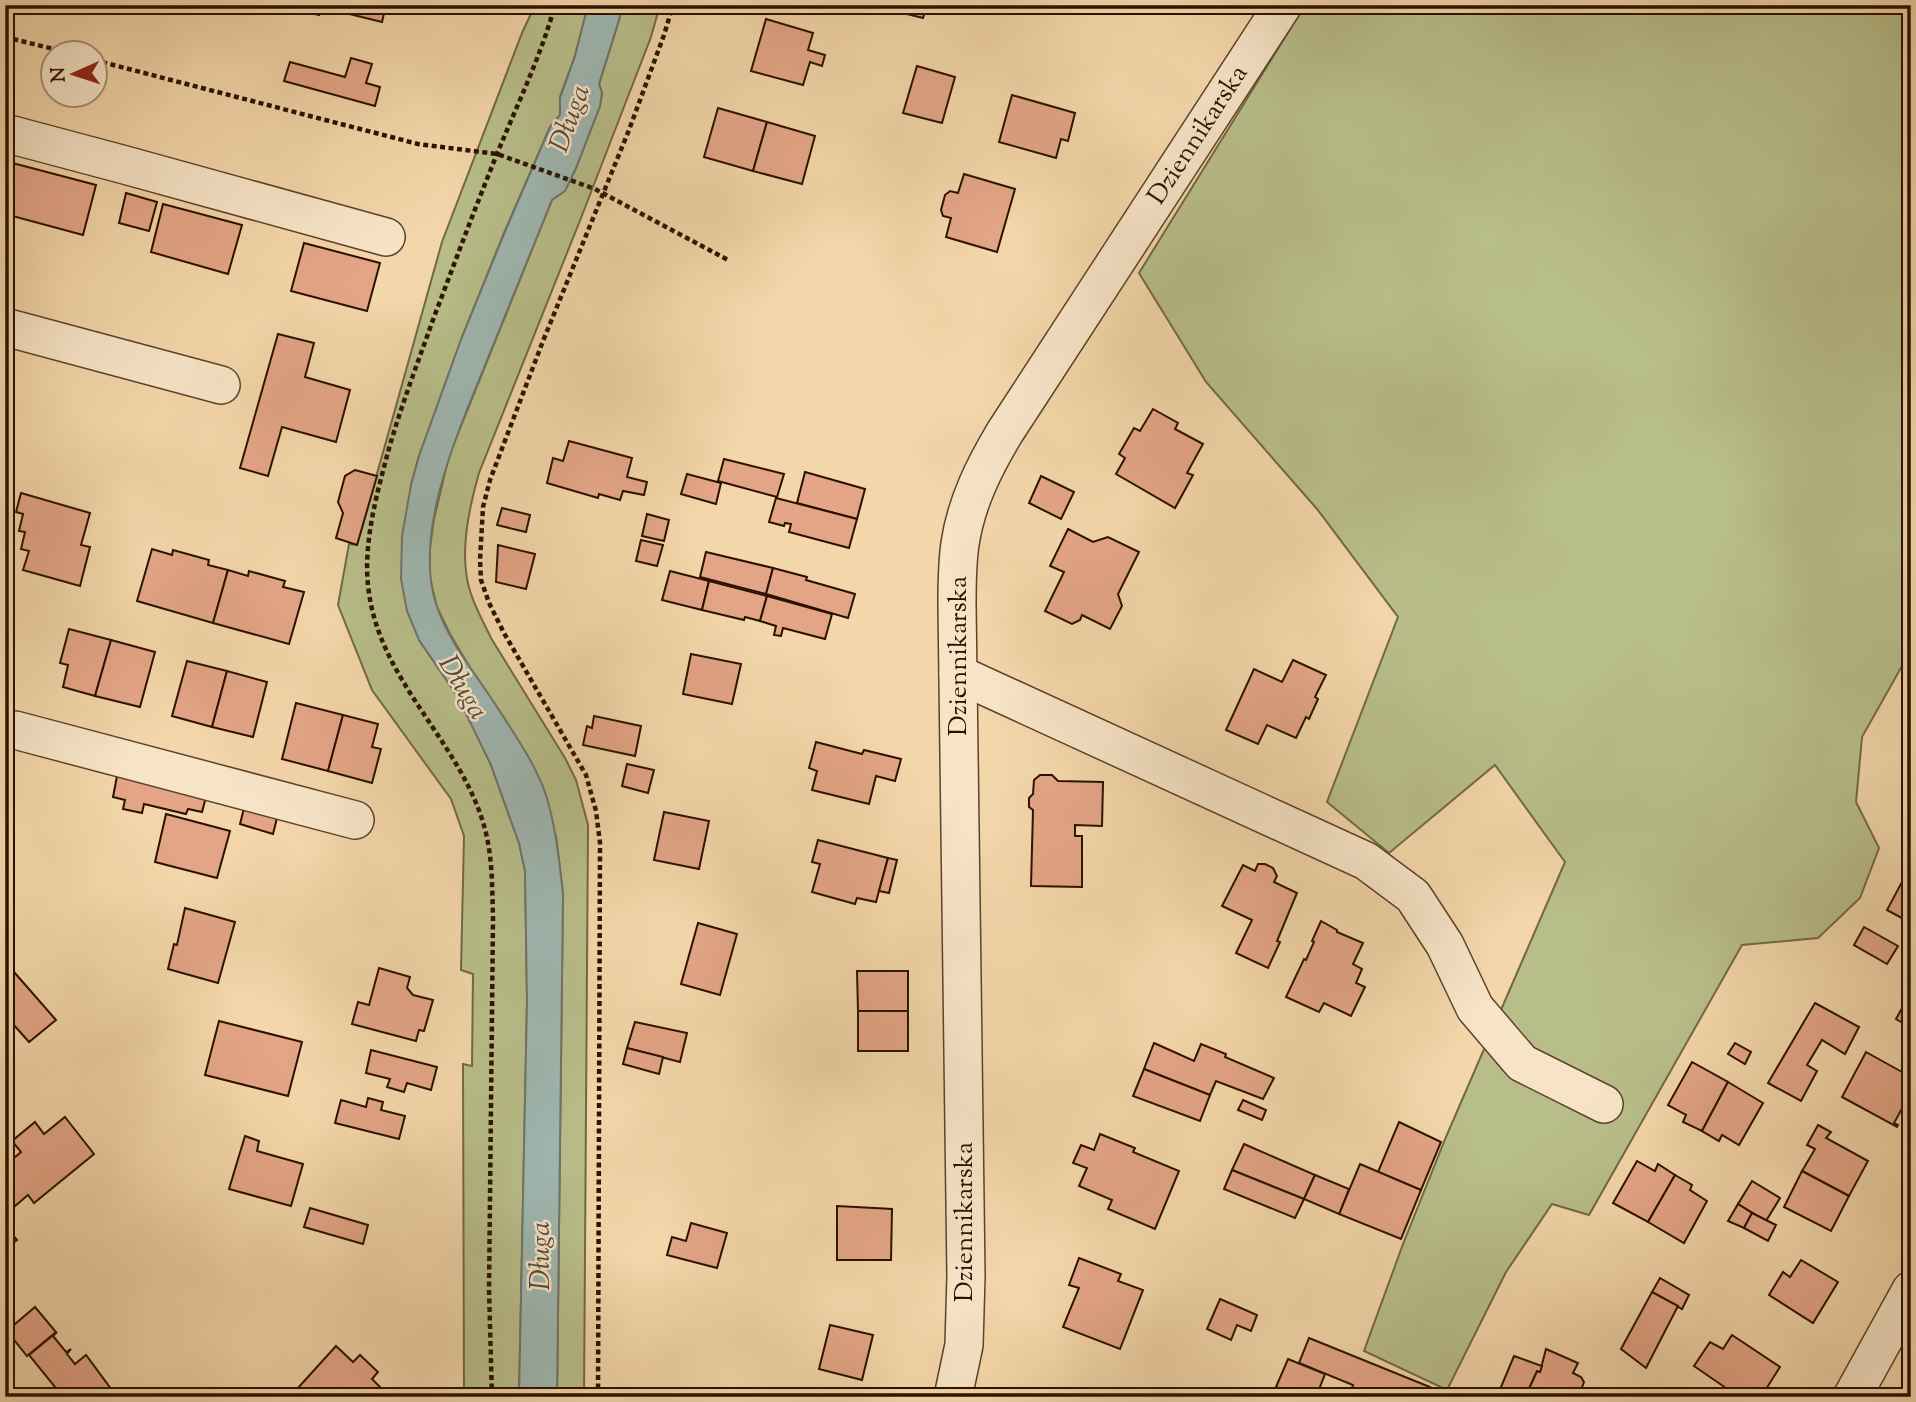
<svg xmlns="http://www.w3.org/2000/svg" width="1916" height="1402" viewBox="0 0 1916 1402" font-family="'Sorts Mill Goudy',serif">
<rect width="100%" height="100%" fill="#f3d6a9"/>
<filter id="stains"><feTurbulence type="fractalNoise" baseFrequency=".00286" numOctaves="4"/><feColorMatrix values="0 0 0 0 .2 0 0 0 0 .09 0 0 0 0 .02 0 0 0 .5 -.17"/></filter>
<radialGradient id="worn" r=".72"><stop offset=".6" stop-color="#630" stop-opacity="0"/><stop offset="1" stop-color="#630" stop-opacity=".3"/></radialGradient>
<!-- green -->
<g fill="#b8be8a" stroke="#726845" stroke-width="2">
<path d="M535,5H588L575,56L560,97V115L550,127L504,233L462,337L419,456L411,485L419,640L458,697L478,737L491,765L519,843L525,871L527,1001L519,1397H464L463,1064L472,1066L473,974L461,970L464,836L451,799L372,690L338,605L349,544L357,545L442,242L522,33Z"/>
<path d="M622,5H660L651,37L581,218L479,473C470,504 462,539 466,571C468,595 481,617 491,638L565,758L576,780L588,825L584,1397H557L563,894L556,836L469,666L450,634L437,607L430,578V548L434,519L449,456L552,200L565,190L576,168L600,106L602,93L599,84L619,20Z"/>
<path d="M1305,5H1911V650L1862,737L1856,802L1879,848L1860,898L1818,938L1742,945L1589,1215L1552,1204L1506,1272L1447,1390L1364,1351L1403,1244L1446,1137L1565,862L1495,765L1389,853L1327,802L1398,617L1317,509L1206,382L1139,273Z"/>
</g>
<!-- water -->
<path fill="#9eb7b1" stroke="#70756a" stroke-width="2" d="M588,5H622L619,20L599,84L602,93L600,106L576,168L565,191L552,200C532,249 512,299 492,348C464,419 410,530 437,607C450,644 476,674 497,707C514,733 536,765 546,795C556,827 559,860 563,894L557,1397H519L527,1001L525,871L519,843L491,765L458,697L419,640L407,611L401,579L402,536L411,485L419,456L462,337L504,234L550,127L560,115V98L575,56Z"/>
<!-- building -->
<g fill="#e3a586" stroke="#2b1100" stroke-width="2">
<path d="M305,5H386L382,22L321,7L319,15L303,11Z"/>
<path d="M699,5H725L723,11Z"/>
<path d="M888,5H927L923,18L887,9Z"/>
<path d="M989,5H1019L1017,13Z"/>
<path d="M766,19L813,33L808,50L825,55L822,66L810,62L803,85L751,71Z"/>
<path d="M351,58L372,64L366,83L380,87L375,106L284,81L290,62L345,77Z"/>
<path d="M917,66L955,77L942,123L903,113Z"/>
<path d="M1012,95L1075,113L1068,141L1061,139L1056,158L999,142Z"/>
<path d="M718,108L767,122L753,171L704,157Z"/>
<path d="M767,122L815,136L802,184L753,171Z"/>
<path d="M5,161L96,185L83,235L5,214Z"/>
<path d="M964,174L1015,189L997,252L946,237L951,218L943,216L941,210L945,195L950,191L958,193Z"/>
<path d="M126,193L157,202L149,231L119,223Z"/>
<path d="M163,204L242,225L228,274L151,252Z"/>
<path d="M304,243L380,263L367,311L291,291Z"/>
<path d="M278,334L314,343L305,377L350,390L336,442L282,427L268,476L240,468Z"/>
<path d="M1153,409L1178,423L1175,429L1203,444L1187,473L1193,475L1175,508L1116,474L1125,458L1119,454L1134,428L1140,431Z"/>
<path d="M569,441L632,458L627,477L647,482L644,495L623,491L620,500L599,494L598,498L547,483L553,458L563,461Z"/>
<path d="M724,459L784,474L777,497L718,481Z"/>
<path d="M355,470L377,476L357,545L336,538L343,513L338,502L345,476Z"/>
<path d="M805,472L865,489L857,519L797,503Z"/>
<path d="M687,474L721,483L716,504L681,494Z"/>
<path d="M1041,476L1074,492L1061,519L1029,503Z"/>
<path d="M21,493L90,513L81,545L90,547L80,586L23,570L29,551L21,549L25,532L19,531L23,514L16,512Z"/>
<path d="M776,498L857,519L849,548L789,532L791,524L785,523L784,526L769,522Z"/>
<path d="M502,508L530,515L526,532L497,525Z"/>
<path d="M647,514L669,520L664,541L642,536Z"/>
<path d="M1068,529L1093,542L1108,537L1139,552L1118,594L1122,606L1110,629L1082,615L1080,620L1072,624L1045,611L1064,572L1050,566Z"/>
<path d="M641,540L663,545L657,566L636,561Z"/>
<path d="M498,545L535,554L526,589L496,582Z"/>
<path d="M152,549L172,555L173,550L209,560L208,565L228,570L213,623L137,601Z"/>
<path d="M706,552L773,568L766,594L700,577Z"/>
<path d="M773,568L807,577L806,580L855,594L848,618L766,594Z"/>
<path d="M228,570L248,576L249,571L285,581L283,587L304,592L289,644L213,623Z"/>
<path d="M670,571L709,581L702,610L662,600Z"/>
<path d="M709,581L767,596L760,621L745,617L744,620L702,610Z"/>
<path d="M767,596L832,614L825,639L783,628L781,636L774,635L776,626L760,621Z"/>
<path d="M69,629L111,640L95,696L63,687L68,665L60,663Z"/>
<path d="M111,640L155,652L140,707L95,696Z"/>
<path d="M691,654L741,664L732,704L683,694Z"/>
<path d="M1293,660L1326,675L1315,697L1318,699L1309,719L1306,717L1296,738L1267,725L1258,744L1226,730L1254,669L1282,682Z"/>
<path d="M187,661L227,671L212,727L172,716Z"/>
<path d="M227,671L267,682L253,737L212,727Z"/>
<path d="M296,703L343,715L328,771L282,759Z"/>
<path d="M343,715L378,724L372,747L381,749L372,783L328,771Z"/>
<path d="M594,716L641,726L635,756L583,745L587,726L592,728Z"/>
<path d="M816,742L862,754L864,750L901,759L895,781L876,776L869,804L812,790L817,771L809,768Z"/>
<path d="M627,764L654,770L648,793L622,786Z"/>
<path d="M1040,775H1052L1058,781L1103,782L1102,826L1075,825V836H1082V887L1031,886L1033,810L1029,807V798L1033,794L1034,780Z"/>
<path d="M117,776L206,797L202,812L188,809L186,814L144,804L142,813L123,809L125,800L113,797Z"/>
<path d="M244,808L277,818L273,834L240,824Z"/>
<path d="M664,812L709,821L699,869L654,860Z"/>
<path d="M166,814L230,831L217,878L155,862Z"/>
<path d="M818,840L888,858L876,902L857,898L855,904L812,892L820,864L812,862Z"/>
<path d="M888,858L897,860L889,893L879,891Z"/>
<path d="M1258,864H1265L1273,868L1277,876L1274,882L1297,893L1277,941L1280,942L1268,968L1236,953L1252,920L1222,906L1243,865L1255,871Z"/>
<path d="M1911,865V923L1887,910Z"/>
<path d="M185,908L235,922L218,983L168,969L174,944L177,945Z"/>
<path d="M1321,921L1337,930V932L1363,943L1353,964L1362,969L1356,983L1365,987L1351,1016L1324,1003L1319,1012L1286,997L1304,959L1306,960L1314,942L1312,941Z"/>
<path d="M698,923L737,934L720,995L681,984Z"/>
<path d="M1864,927L1898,946L1887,964L1854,945Z"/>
<path d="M5,961L14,972L5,980Z"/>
<path d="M379,968L410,977L407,988L413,995L433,1000L424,1031L419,1030L416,1041L352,1024L358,1002L369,1005Z"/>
<path d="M857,971H908V1011H858Z"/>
<path d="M14,972L56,1020L29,1042L5,1015V980Z"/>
<path d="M1911,992V1028L1896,1019Z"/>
<path d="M1815,1003L1859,1027L1845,1054L1822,1040L1807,1065L1817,1071L1801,1101L1768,1083Z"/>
<rect x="858" y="1011" width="50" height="40"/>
<path d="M219,1021L302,1042L288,1096L205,1075Z"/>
<path d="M635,1022L687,1033L680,1062L627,1048Z"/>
<path d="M1154,1043L1194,1061L1201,1044L1226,1054L1225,1057L1274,1078L1263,1099L1216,1081L1210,1095L1144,1069Z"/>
<path d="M1735,1043L1751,1052L1745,1064L1728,1054Z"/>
<path d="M627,1048L663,1057L659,1074L623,1064Z"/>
<path d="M371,1050L437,1067L431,1090L407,1083L404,1092L387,1087L390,1079L366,1073Z"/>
<path d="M1866,1052L1911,1077V1101L1907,1107L1904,1105L1894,1123L1898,1125L1897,1127L1842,1097Z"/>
<path d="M1692,1062L1728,1082L1702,1131L1683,1122L1686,1115L1668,1105Z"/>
<path d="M1144,1069L1210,1095L1200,1121L1133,1096Z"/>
<path d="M1728,1082L1763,1103L1739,1145L1722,1135L1719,1141L1702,1131Z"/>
<path d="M368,1098L383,1102L381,1110L405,1116L399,1139L335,1123L341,1100L366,1107Z"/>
<path d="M1243,1100L1266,1110L1262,1120L1238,1110Z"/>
<path d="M65,1117L94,1154L34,1203L28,1195L15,1206L5,1194V1160L8,1163L21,1152L12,1141L35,1122L44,1134Z"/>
<path d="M1399,1122L1441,1142L1421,1190L1378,1172Z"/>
<path d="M1818,1125L1831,1132L1826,1138L1868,1161L1849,1196L1802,1171L1815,1149L1807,1145Z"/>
<path d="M1100,1134L1135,1148L1133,1152L1179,1171L1155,1229L1108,1209L1112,1200L1079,1186L1087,1168L1073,1163L1081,1145L1094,1150Z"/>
<path d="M245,1136L259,1141L257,1151L303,1164L291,1206L229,1189Z"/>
<path d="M1244,1144L1315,1175L1304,1199L1232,1170Z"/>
<path d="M1637,1161L1655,1171L1658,1164L1675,1175L1648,1222L1613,1203Z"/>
<path d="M1360,1164L1421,1190L1401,1239L1339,1214Z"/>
<path d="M1232,1170L1304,1199L1295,1218L1224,1189Z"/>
<path d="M1802,1171L1849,1196L1831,1231L1784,1207Z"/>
<path d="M1315,1175L1349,1189L1339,1214L1304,1199Z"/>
<path d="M1675,1175L1692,1185L1690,1190L1707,1201L1684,1243L1648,1222Z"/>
<path d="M1752,1181L1780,1198L1766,1221L1738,1204Z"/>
<path d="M1738,1204L1752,1213L1744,1228L1728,1221Z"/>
<path d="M837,1206L892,1209L891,1260H837Z"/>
<path d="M310,1208L368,1225L363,1244L304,1227Z"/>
<path d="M1752,1213L1776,1225L1768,1241L1744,1228Z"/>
<path d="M691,1223L727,1233L717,1268L667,1255L672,1237L686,1241Z"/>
<path d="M5,1226L17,1240L5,1250Z"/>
<path d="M1079,1258L1121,1274L1118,1281L1143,1290L1120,1349L1063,1327L1079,1288L1069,1285Z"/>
<path d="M1801,1260L1838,1282L1813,1323L1769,1295L1783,1272L1790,1277Z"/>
<path d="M1660,1278L1689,1295L1682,1309L1652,1292Z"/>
<path d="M1652,1292L1678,1306L1646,1368L1621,1349Z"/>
<path d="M1220,1299L1257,1315L1251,1331L1237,1325L1231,1340L1207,1329Z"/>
<path d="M35,1307L56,1332L27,1356L7,1331Z"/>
<path d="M830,1325L873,1335L862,1380L819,1369Z"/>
<path d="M57,1332L53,1336L66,1352L71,1349L67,1354L75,1364L86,1355L114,1393L110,1397H63L29,1355Z"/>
<path d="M1732,1335L1780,1367L1761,1397H1757L1745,1389L1739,1397L1694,1366L1710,1342L1723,1349Z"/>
<path d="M1309,1338L1430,1387L1425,1397H1349L1353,1385L1299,1363Z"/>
<path d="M336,1346L353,1362L360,1355L378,1372L372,1379L383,1390L376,1397H305L297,1389Z"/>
<path d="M1546,1349L1578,1363L1573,1373L1581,1377L1584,1382L1581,1390L1592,1397H1525L1537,1371L1540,1372Z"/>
<path d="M1514,1356L1542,1366L1540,1372L1537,1371L1525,1397H1503L1498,1394Z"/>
<path d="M1288,1359L1325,1374L1316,1397H1301L1276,1387Z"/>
</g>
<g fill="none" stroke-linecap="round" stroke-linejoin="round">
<defs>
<g id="minor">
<path d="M5,133L125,165L386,237"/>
<path d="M5,327L221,385"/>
<path d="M958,674L1366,861L1413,896L1445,945L1475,1008L1522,1063L1604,1104"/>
<path d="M15,730L355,820"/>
<path id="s1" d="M953,1397L964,1345L966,1276L957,605C957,585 957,564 960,544C966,503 984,467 1005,432L1283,5"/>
<path d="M1852,1397L1911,1290"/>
</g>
</defs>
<!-- minor casing -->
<use href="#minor" stroke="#5d422a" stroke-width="40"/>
<!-- path -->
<g stroke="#2b1100" stroke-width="4.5" stroke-dasharray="5 3.5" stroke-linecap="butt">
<path d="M5,37L66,52"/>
<path d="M94,60L418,144L497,154L595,189L730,261"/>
<path d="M492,1397L489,1290L493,919C492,886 493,852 482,819C456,739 381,680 369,593C362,547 376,497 388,452C401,406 418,362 434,317C455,262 475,208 497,154C517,105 541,56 555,5"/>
<path d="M598,1397L600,843L596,811L586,775L504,633L489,603L481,580L480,560L483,507L490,480L543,341L629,130L664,35L673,5"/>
</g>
<!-- minor -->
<use href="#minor" stroke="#f7e4c7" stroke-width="37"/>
</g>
<g text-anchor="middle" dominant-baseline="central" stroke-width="5" stroke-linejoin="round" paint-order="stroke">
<!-- street labels -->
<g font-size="26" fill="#2b1100" stroke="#f7e4c7">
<text stroke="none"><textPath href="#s1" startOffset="1330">Dziennikarska</textPath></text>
<text transform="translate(959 656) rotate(-90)">Dziennikarska</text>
<text transform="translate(965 1222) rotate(-90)">Dziennikarska</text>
</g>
<!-- water labels -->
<g font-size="28" font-style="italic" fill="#534b3e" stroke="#f7e4c7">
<text transform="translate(571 119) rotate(-70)">Długa</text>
<text transform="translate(462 688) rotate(59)">Długa</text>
<text transform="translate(542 1256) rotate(-90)">Długa</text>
</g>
</g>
<!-- margin -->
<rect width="1916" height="1402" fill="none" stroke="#f3d6a9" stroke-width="28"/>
<rect x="7" y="7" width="1902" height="1388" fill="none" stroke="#2b1100" stroke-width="3.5"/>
<rect x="14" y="14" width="1888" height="1374" fill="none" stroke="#2b1100" stroke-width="2"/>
<!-- north arrow -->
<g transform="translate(74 74) rotate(267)"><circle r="33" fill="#f7e4c7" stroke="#a59077" stroke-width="2"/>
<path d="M0-5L12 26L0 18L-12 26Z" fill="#8f2418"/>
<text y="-10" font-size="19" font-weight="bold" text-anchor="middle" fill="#2b1100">N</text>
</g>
<rect width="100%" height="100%" filter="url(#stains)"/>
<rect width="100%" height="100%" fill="url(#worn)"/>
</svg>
